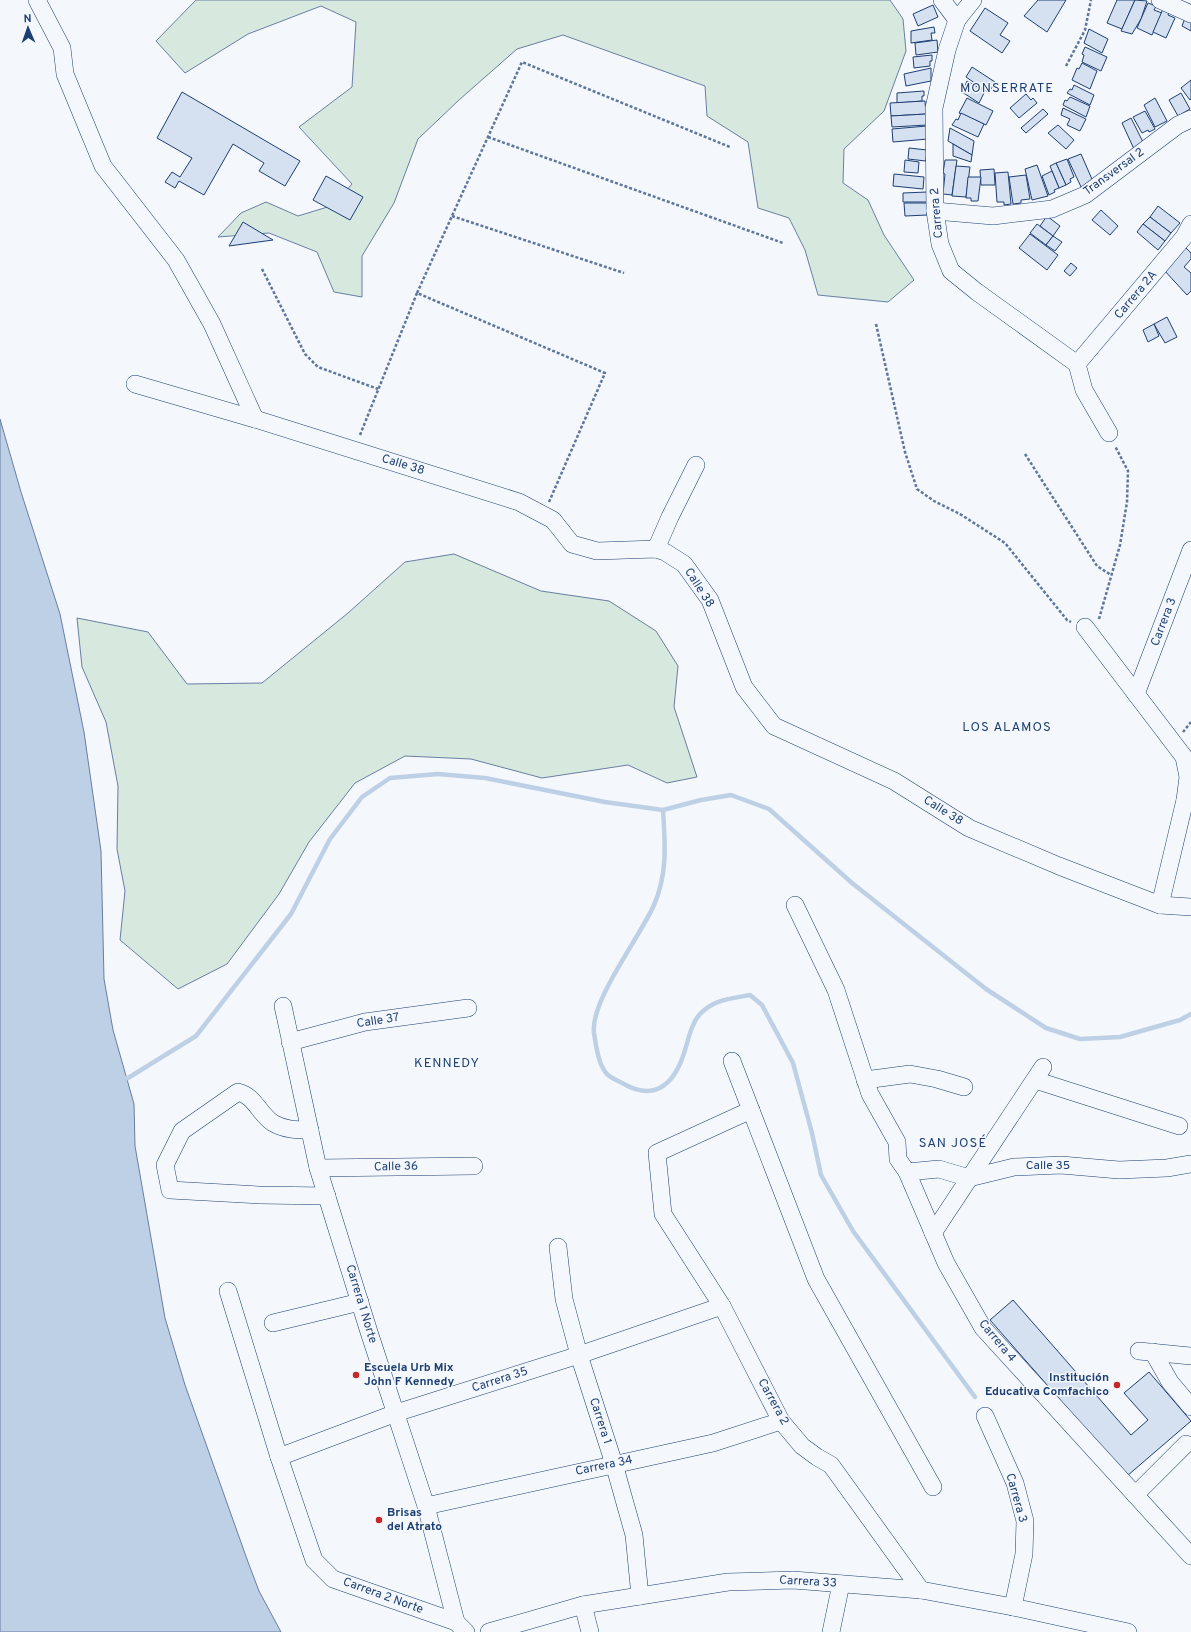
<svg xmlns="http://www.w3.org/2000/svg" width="1191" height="1632" viewBox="0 0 1191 1632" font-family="Overpass,sans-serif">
<rect width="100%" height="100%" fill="#f4f7fb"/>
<!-- green -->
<g fill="#d7e8df" stroke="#687fa3">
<path d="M196,0H890L903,19L906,51L884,111L844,149L843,183L868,200L884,235L914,280L888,302L818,295L805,250L789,218L758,208L748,142L707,116L705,86L563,35L517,49L459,100L418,139L394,203L362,256V297L334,292L317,252L269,233L218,237L241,213L266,202L298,216L334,205L352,184L299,127L352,87L356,22L321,6L248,34L185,73L156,41Z"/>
<path d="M454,554L541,591L609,601L656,631L678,666L674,707L697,777L667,783L628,765L542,778L471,759L405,756L355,783L309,842L279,894L227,964L178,989L120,940L125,891L117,849L118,786L106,722L82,667L77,618L148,632L187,684L262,683L348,613L405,562Z"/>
</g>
<!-- water -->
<path fill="#bed0e5" stroke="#687fa3" d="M0,419L21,492L60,614L84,732L101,851L104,979L113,1030L134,1104L135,1146L165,1318L185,1385L248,1562L259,1591L281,1632H0Z"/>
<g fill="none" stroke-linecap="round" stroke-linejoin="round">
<!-- stream -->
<g stroke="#bed0e5" stroke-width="4.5">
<path d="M663,810C665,843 668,873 654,905C640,937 590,1001 594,1033C596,1045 598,1063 606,1073C610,1078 619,1081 624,1084C654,1101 673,1085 683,1056C688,1043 690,1025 700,1014C714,999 730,999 750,995L762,1005L793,1063L812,1133L821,1175L853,1231L975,1397"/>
<path d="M122,1079L128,1078L196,1036L291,914L330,839L362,797L390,778L438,774L485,778L605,802L663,810L701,800L731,795L769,809L852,883L986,989L1046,1028L1080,1039L1120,1037L1180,1020L1191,1014"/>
</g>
</g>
<!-- building -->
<g fill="#d5e0f0" stroke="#1d3f73">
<path d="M1038,0H1066L1047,32L1024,16Z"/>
<path d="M1117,0H1135L1122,29L1107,23Z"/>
<path d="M1135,0L1147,1L1141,19L1132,34L1121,31Z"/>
<path d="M1148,3L1156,6L1154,10L1162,13L1152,35L1137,28Z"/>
<path d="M933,5L938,17L918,26L913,14Z"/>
<path d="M985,8L1008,23L1000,35L1010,41L1002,53L970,31Z"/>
<path d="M1163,9L1169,12L1168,15L1175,18L1166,38L1153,32Z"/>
<path d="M1187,13L1191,15V31L1182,26Z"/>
<path d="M934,27L935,33H931L932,40L911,43V31Z"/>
<path d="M1089,29L1108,39L1102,53L1084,43Z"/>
<path d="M937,40L938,52L916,55L915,43Z"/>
<path d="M1085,47L1107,57L1101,71L1082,62L1084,55L1082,54Z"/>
<path d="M932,55V61H930V66L914,68L913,57Z"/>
<path d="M1082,63L1097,71L1090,89L1072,80L1077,68L1079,69Z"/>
<path d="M972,67L995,82L989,93L966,77Z"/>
<path d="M931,68V81L906,86L904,74Z"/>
<path d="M1191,80V99L1190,100L1181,88Z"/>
<path d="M967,81L985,91L979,103L962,92Z"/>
<path d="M1074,85L1094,95L1090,105L1067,93L1070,89L1072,90Z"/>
<path d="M924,91V96H922V101L897,103V93Z"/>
<path d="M182,92L300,161L285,186L259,171L264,163L233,144L204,195L179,181L175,188L165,182L172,172L180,177L192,158L157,138Z"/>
<path d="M1181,93L1190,109L1178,116L1169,100Z"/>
<path d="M1026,94L1031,100L1033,98L1037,103L1019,118L1010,108Z"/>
<path d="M1070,97L1090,106L1086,117L1063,105L1065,100L1067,101Z"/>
<path d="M967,98L993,111L986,125L959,113Z"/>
<path d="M1155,98L1167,121L1155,127L1144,105Z"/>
<path d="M925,101L926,114L891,116L890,103Z"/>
<path d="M1063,108L1086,119L1080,131L1067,125L1070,119L1061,115Z"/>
<path d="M1043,109L1048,114L1026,133L1021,128Z"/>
<path d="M1145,111L1155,129L1149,132L1148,130L1142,133L1133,117Z"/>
<path d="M961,113L984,124L978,137L952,125L956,119L958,120Z"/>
<path d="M926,114L927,125L892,127L891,116Z"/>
<path d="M1131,118L1143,142L1134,149L1122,123Z"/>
<path d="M1058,125L1074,140L1066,149L1048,133Z"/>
<path d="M927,126L928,139L893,142L892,129Z"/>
<path d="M950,128L974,141L972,155L948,141Z"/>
<path d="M953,144L972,155L971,162L953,156Z"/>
<path d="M909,148L927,150L926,161L908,159Z"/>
<path d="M1081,154L1095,186L1082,189L1068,159Z"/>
<path d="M1067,159L1074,177L1070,179L1071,182L1066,185L1056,163Z"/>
<path d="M905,160L919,162L918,173L904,172Z"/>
<path d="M945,160H957L952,195L943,194L945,174L943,173Z"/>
<path d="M1056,163L1066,185L1059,188L1050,166Z"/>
<path d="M1037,165L1048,196L1032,200L1025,169Z"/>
<path d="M956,166L970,167L966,197L952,196Z"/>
<path d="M994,169L995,185H981L980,170Z"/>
<path d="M1052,171L1059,188L1054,190L1055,192L1049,195L1042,176Z"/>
<path d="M1008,172L1011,204L1004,205V202H997L995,173Z"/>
<path d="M894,174L924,177L923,189L893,186Z"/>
<path d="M1026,175L1030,199L1021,200V203L1013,204L1009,177Z"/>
<path d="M326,176L363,197L350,220L313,200Z"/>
<path d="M968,177H981L978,201H971V198H966Z"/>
<path d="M927,192V202H903V193Z"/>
<path d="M904,203H928V215L905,216Z"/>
<path d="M1158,206L1180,223L1171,233L1150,217Z"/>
<path d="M1101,210L1118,226L1110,235L1092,220Z"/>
<path d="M1047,216L1060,226L1053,236L1040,226Z"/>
<path d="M1150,217L1171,233L1165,241L1143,224Z"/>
<path d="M243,222L273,240L229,246Z"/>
<path d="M1037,224L1053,236L1046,245L1030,233Z"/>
<path d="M1143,224L1165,241L1158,250L1137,232Z"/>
<path d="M1030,234L1058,255L1047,270L1019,248Z"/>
<path d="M1053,236L1062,242L1055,251L1046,245Z"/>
<path d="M1185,247L1191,253V259L1184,267L1191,273V291L1187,295L1163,269Z"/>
<path d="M1071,263L1077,268L1070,276L1064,271Z"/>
<path d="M1167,317L1177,337L1165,343L1154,324Z"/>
<path d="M1154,324L1159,336L1148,342L1143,330Z"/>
<path d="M1013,1300L1131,1435L1148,1420L1124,1393L1149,1372L1191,1421L1127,1476L990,1320Z"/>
</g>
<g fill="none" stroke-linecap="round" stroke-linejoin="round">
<defs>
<g id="minor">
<path d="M37,0L62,48L65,74L103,166L176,260L212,324L255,419"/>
<path d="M942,0L957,20"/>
<path d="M973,0L957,20L947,50L934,108L935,211L940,244L951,271L977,292L1077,364L1084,390L1109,433"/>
<path d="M1160,0L1191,14"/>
<path d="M935,211L993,216L1052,209L1085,195L1178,125L1191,119"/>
<path d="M1077,364L1184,237L1191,224"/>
<path d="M135,384L255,419L519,502L553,520L572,544L597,551L656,549L665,552L684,564L710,600L744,687L774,726L894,781L969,828L1059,866L1160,905L1191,907"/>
<path d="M656,549L670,517L696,465"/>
<path d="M1085,627L1184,757L1188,777L1185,800"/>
<path d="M1136,694L1191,550"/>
<path d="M795,905L836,990L870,1094L897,1142L898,1159L907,1172L946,1263L983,1328L1191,1556"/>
<path d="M1160,905L1185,800L1191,801"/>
<path d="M283,1006L318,1168L369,1332L426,1506L456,1622"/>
<path d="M290,1042L365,1022L468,1008"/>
<path d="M732,1061L816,1279L933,1487"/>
<path d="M865,1080L910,1074L937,1079L964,1087"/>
<path d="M1035,1080L1179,1126"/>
<path d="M751,1110L657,1153L663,1214L722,1306L781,1421L802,1446L817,1457L831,1465L921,1590"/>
<path d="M310,1130C297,1130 285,1130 273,1123C260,1115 254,1095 238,1092L182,1131L165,1165L170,1190L259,1195L327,1196"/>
<path d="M318,1168L474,1166"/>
<path d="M907,1172L939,1169L969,1178L1014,1167L1061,1165L1119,1170L1167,1168L1191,1164"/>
<path d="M933,1233L1043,1067"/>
<path d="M558,1247L564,1299L579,1355L614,1464L634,1535L640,1596"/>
<path d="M228,1291L279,1457L314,1560L333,1579L456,1622L466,1632"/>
<path d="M273,1323L360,1302"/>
<path d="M1139,1351L1191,1356"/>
<path d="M1153,1352L1170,1382L1191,1407"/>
<path d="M985,1416L1015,1483L1025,1521L1024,1554L1013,1607"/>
<path d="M279,1457L396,1413L579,1355L722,1306"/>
<path d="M1135,1495L1186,1444"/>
<path d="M426,1506L713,1443L781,1421"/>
<path d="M583,1605L590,1632"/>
<path d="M489,1632L583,1605L728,1582L793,1580L921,1590L1013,1607L1128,1632"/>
<path d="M831,1632L841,1584"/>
</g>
</defs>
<!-- minor casing -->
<use href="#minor" stroke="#1d3f73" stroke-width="18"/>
<!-- path -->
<g stroke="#5e769c" stroke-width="2.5" stroke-dasharray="3 2" stroke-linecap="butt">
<path d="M1066,66L1085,30L1091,0"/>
<path d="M488,137L783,243"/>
<path d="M452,216L624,273"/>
<path d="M262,269L305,354L318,367L378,389"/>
<path d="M876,324L905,452L917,489L934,501L960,514L1005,543L1067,620L1071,622"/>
<path d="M360,435L417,293"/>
<path d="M1025,454L1097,566L1111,575"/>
<path d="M549,502L605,373L417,293L522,62L730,147"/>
<path d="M1099,619L1120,545L1127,502L1128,471L1115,446"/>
<path d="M1183,732L1191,722"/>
</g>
<!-- minor -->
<use href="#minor" stroke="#f4f7fb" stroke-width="17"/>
</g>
<!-- markers -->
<g fill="#c62828" stroke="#f4f7fb" stroke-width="1.5">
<circle cx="356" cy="1375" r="4"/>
<circle cx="1117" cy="1385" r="4"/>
<circle cx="379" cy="1520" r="4"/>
</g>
<g text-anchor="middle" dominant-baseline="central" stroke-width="3" stroke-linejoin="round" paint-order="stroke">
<!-- street labels -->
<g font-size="12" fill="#1d3f73" stroke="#f4f7fb">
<text transform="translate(1114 172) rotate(-36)">Transversal 2</text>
<text transform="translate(937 213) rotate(-95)">Carrera 2</text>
<text transform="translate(1136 295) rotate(-50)">Carrera 2A</text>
<text transform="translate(403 465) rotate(17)">Calle 38</text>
<text transform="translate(699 588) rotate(57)">Calle 38</text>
<text transform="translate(1164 622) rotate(-69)">Carrera 3</text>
<text transform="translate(943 811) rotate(32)">Calle 38</text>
<text transform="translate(378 1021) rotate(-9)">Calle 37</text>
<text x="1048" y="1166">Calle 35</text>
<text transform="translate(396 1167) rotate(-1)">Calle 36</text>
<text transform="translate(361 1304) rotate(73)">Carrera 1 Norte</text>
<text transform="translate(997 1341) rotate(50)">Carrera 4</text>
<text transform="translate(500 1380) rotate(-18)">Carrera 35</text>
<text transform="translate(773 1402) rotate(61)">Carrera 2</text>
<text transform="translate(600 1421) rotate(72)">Carrera 1</text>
<text transform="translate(604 1466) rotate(-12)">Carrera 34</text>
<text transform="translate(1016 1498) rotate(74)">Carrera 3</text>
<text transform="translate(808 1582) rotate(3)">Carrera 33</text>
<text transform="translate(383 1596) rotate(20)">Carrera 2 Norte</text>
</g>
<!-- poi labels -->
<g font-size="12" font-weight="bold" fill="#1d3f73" stroke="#f4f7fb" text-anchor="start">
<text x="364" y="1368">Escuela Urb Mix<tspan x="364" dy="14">John F Kennedy</tspan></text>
<text x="1109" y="1378" text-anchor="end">Institución<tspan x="1109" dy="14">Educativa Comfachico</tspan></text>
<text x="387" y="1513">Brisas<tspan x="387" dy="14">del Atrato</tspan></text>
</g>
<!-- neighbourhood labels -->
<g font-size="13" letter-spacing="1" fill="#1d3f73" stroke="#f4f7fb">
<text x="1007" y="89">MONSERRATE</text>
<text x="1007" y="728">LOS ALAMOS</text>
<text x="447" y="1064">KENNEDY</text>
<text x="953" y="1144">SAN JOSÉ</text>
</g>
</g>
<!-- north arrow -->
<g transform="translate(28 28) rotate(358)" stroke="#f4f7fb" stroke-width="3" paint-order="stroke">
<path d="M0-3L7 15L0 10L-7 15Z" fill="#1d3f73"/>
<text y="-6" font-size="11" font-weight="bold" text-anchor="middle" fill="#1d3f73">N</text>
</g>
</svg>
